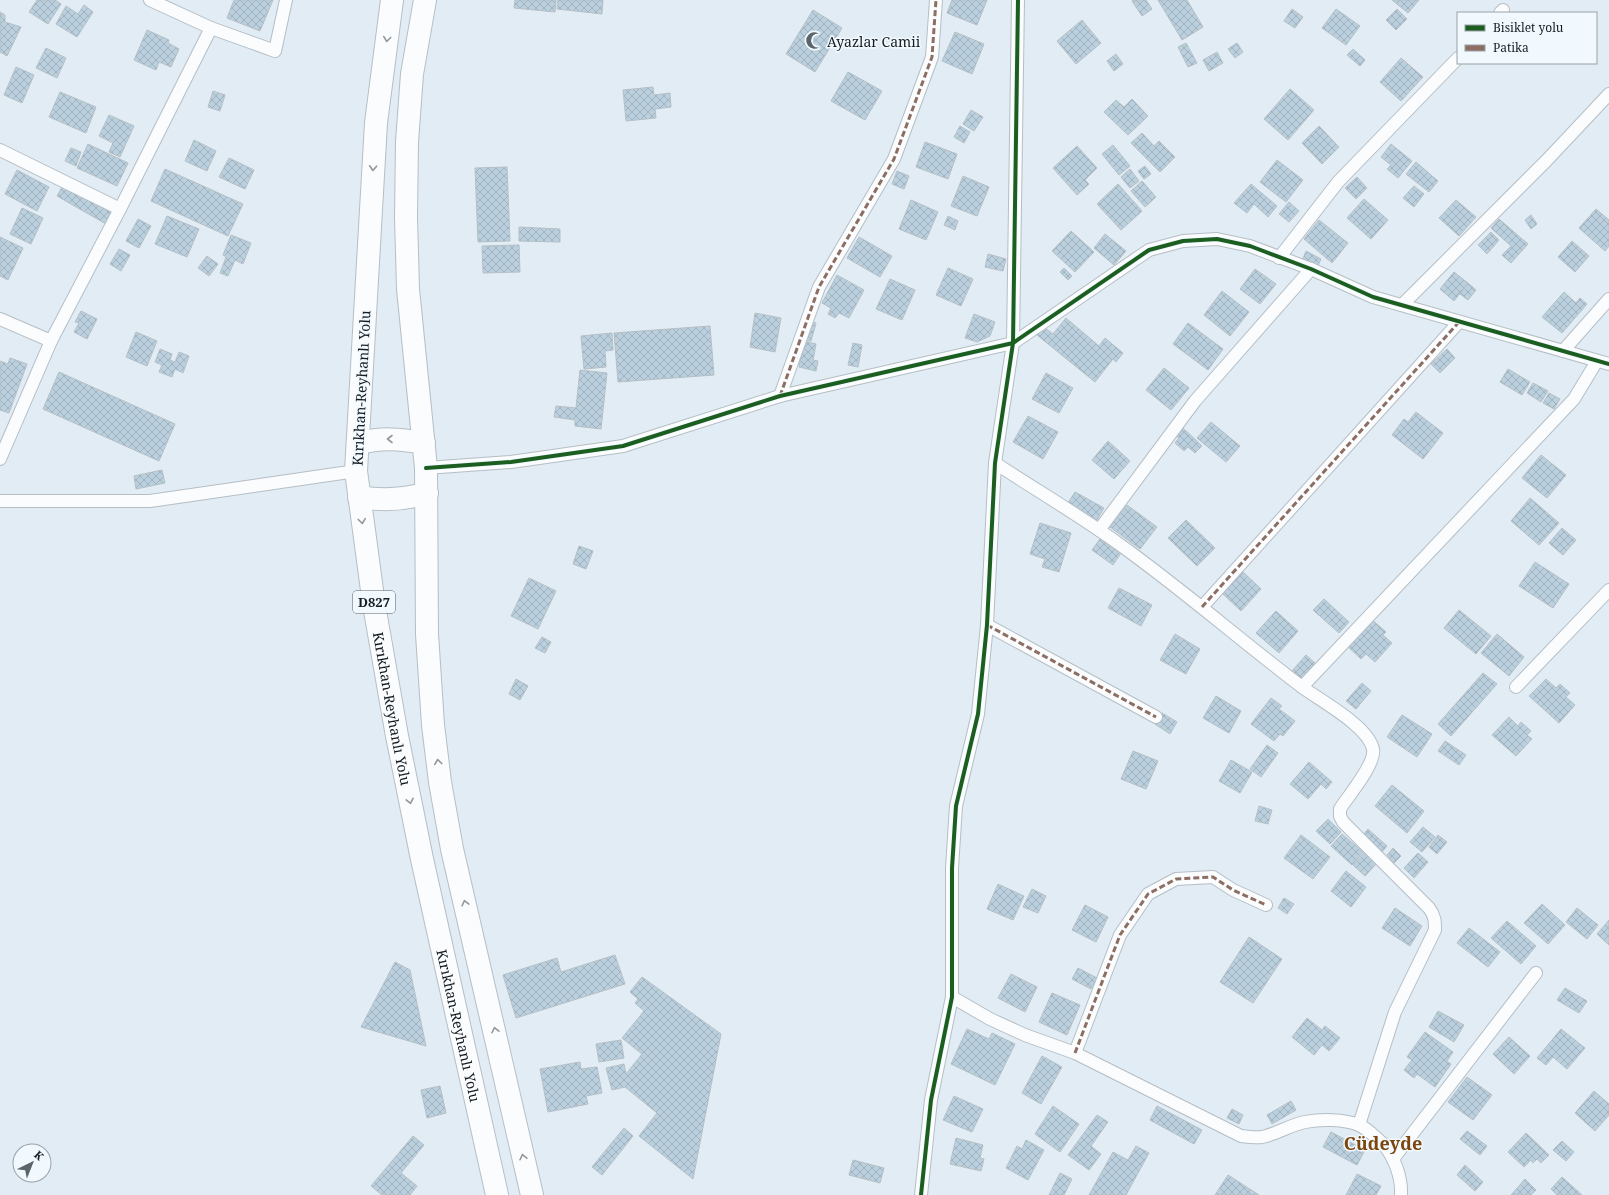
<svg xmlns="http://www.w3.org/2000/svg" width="1609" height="1195" viewBox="0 0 1609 1195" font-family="'Noto Serif',serif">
<defs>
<pattern id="building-cross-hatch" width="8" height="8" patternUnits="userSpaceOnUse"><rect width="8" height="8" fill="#bad0de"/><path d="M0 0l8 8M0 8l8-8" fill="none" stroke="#9fb2be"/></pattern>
</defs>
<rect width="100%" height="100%" fill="#e1ecf4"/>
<!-- building -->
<g fill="url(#building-cross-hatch)" stroke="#b6bfc5">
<path d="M37,0H55L61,4L48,24L29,12Z"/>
<path d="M234,0H273L260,31L227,18Z"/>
<path d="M515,0H556L555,12L514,8Z"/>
<path d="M558,0H603L602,14L557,9Z"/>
<path d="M952,0H987L977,25L947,13Z"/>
<path d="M1133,0H1146L1152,9L1142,16L1132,1Z"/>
<path d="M1158,0H1187L1203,27L1182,40Z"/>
<path d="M1392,0H1419L1408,13Z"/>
<path d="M84,5L93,12L77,37L56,24L66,6L78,14Z"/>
<path d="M1292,9L1303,17L1295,28L1284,21Z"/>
<path d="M1336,9L1360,26L1346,45L1322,28Z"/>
<path d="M1397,9L1407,19L1396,30L1386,20Z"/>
<path d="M813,10L842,28L815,72L786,54Z"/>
<path d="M0,12L5,15V22L21,27L7,56L0,52Z"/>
<path d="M1082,20L1101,43L1076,64L1057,41Z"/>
<path d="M147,30L169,40L168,43L179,49L171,67L159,62L156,70L134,60Z"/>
<path d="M955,32L984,44L972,74L942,61Z"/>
<path d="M1186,43L1197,63L1188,67L1178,47Z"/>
<path d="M1237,43L1243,52L1235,58L1228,49Z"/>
<path d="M46,48L66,58L57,78L36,68Z"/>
<path d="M1353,49L1365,60L1360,66L1347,55Z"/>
<path d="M1217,52L1223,63L1209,71L1203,60Z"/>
<path d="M1116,54L1123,64L1114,71L1107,61Z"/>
<path d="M1401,58L1423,77L1401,101L1380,82Z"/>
<path d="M16,67L34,75L22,103L4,95Z"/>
<path d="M848,72L882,91L865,120L831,101Z"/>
<path d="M653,87L654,95L670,93L671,107L655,109L656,118L626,121L623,90Z"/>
<path d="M1290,89L1314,110L1288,140L1264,119Z"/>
<path d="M213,91L225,95L220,111L208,107Z"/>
<path d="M60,92L96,107L86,133L49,117Z"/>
<path d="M1132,99L1148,116L1128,135L1104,112L1116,100L1124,107Z"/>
<path d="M971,110L983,117L974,131L963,124Z"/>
<path d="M109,115L134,126L120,157L109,152L113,143L99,136Z"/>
<path d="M960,126L970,132L964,143L954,137Z"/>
<path d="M1319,126L1339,147L1322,164L1302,143Z"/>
<path d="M1142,133L1154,146L1159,141L1175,157L1160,172L1131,143Z"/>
<path d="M194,140L216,151L207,171L185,161Z"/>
<path d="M925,142L957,154L948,179L916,167Z"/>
<path d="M88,144L128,163L117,186L77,168Z"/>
<path d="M1391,144L1412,161L1398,178L1387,169L1391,165L1381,157Z"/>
<path d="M1113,145L1130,166L1119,175L1102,154Z"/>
<path d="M1077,146L1097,168L1085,180L1089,184L1077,195L1053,168Z"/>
<path d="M71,148L81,152L76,166L65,161Z"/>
<path d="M229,158L254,170L245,189L219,177Z"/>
<path d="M1277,160L1303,180L1286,202L1260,182Z"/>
<path d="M1416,162L1438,181L1429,192L1406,174Z"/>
<path d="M1145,166L1151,174L1144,179L1138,171Z"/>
<path d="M507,167L510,241L478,242L475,168Z"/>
<path d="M165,169L243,204L228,236L151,201Z"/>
<path d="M1130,169L1139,181L1130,188L1121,177Z"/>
<path d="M17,170L49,187L37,211L5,194Z"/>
<path d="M897,171L909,176L904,189L892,184Z"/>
<path d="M963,176L989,187L977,216L951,206Z"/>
<path d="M1357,177L1367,188L1356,199L1345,188Z"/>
<path d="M1142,181L1156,197L1145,207L1131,191Z"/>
<path d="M1118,184L1142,211L1121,230L1097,204Z"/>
<path d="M1251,184L1277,206L1268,217L1254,204L1247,213L1234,203Z"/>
<path d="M63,185L112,213L106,224L57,196Z"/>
<path d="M1414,186L1424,194L1414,207L1403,198Z"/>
<path d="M1364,199L1388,220L1371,239L1347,218Z"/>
<path d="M911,200L938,212L926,240L899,229Z"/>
<path d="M1456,200L1476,217L1459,236L1439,218Z"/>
<path d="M1289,202L1299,211L1289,222L1279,214Z"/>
<path d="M22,208L43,218L31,244L10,234Z"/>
<path d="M1596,209L1609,220V246L1605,251L1579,228Z"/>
<path d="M1531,215L1537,224L1531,229L1525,220Z"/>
<path d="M167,216L199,229L187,257L155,244Z"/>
<path d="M948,216L958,221L955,230L944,225Z"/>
<path d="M138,219L151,226L139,248L126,241Z"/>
<path d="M1499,219L1528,244L1511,263L1502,255L1511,246L1491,228Z"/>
<path d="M1319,220L1348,243L1332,263L1304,239Z"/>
<path d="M519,227L560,229V242L519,241Z"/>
<path d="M1071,231L1094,252L1075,272L1052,251Z"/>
<path d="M1491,232L1499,240L1487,254L1478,245Z"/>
<path d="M1105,234L1126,251L1114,265L1094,248Z"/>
<path d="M231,235L251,243L243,264L235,260L228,276L220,273L226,257L223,255Z"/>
<path d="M0,237L23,248L8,280L0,276Z"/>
<path d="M859,237L892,256L880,277L847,258Z"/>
<path d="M1572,241L1589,256L1575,272L1558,257Z"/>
<path d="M519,245L520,272L483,273L482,246Z"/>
<path d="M119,249L130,255L121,271L110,264Z"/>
<path d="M1306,251L1321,259L1317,268L1302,261Z"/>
<path d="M988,254L1006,259L1003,271L985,267Z"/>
<path d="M207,256L218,264L209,276L198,268Z"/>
<path d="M948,268L973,279L961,306L936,295Z"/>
<path d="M1064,268L1072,276L1068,280L1060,272Z"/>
<path d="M1255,269L1276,284L1260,304L1240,289Z"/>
<path d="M1454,272L1468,283L1454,301L1440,289Z"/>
<path d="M837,275L864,290L849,318L839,313L835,318L828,314L831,308L822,303Z"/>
<path d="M890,279L915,290L902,320L876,309Z"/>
<path d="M1468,283L1476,290L1468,300L1460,294Z"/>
<path d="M1222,291L1249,312L1230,336L1204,315Z"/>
<path d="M1564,292L1576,303L1580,298L1587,304L1562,333L1542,317Z"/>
<path d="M81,311L97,319L87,339L74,332L79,323L75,322Z"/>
<path d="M755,313L781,318L775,352L750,347Z"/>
<path d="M974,314L995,322L990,336L977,342L965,338Z"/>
<path d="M1066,318L1099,346L1105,338L1123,353L1116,362L1113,359L1095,382L1037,335L1044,327L1053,334Z"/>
<path d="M810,321L816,323L811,341L805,340Z"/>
<path d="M1188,323L1223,349L1208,370L1173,344Z"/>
<path d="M710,326L714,375L618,382L614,333Z"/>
<path d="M136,332L157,341L147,366L126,357Z"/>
<path d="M612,333L613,350L605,351L606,367L584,369L581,336Z"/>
<path d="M804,341L816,344L813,360L818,361L816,371L799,367Z"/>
<path d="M853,343L862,345L858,367L848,365Z"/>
<path d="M160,349L172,354L170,360L175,362L179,352L189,356L183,373L175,369L172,377L159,372L162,365L155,362Z"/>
<path d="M1447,349L1455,358L1440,373L1431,364Z"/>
<path d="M10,358L27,364L9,413L0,410V361L8,364Z"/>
<path d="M1164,368L1189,388L1171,410L1146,390Z"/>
<path d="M1508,369L1530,382L1522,395L1500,382Z"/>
<path d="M580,370L607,373L601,429L575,426V420L554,417L556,406L576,408Z"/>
<path d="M59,372L175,424L159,461L43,409Z"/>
<path d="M1046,373L1073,388L1059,413L1032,399Z"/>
<path d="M1533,383L1548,391L1541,402L1527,393Z"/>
<path d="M1549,393L1560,399L1554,409L1543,403Z"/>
<path d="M1416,412L1443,433L1423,459L1392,435L1404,419L1408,422Z"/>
<path d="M1028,416L1058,432L1043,459L1013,442Z"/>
<path d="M1211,422L1240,446L1226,462L1197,438Z"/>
<path d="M1183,428L1202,446L1195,453L1188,447L1184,451L1175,443L1179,438L1176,436Z"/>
<path d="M1108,441L1130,461L1114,479L1092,460Z"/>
<path d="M1541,455L1566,475L1547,498L1522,478Z"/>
<path d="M162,470L165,483L136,489L134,476Z"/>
<path d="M1075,492L1104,508L1097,520L1068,503Z"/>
<path d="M1530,498L1559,523L1539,545L1511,521Z"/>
<path d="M1127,505L1157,527L1140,549L1110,527Z"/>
<path d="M1186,520L1215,548L1197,566L1168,538Z"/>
<path d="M1040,523L1071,533L1059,572L1042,567L1045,559L1030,554Z"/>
<path d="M1562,528L1576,540L1563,555L1549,543Z"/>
<path d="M1100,539L1121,553L1113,565L1092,550Z"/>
<path d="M579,546L593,551L586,569L573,564Z"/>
<path d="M1535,562L1569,584L1553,608L1519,586Z"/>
<path d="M1242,571L1261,589L1241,611L1222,593Z"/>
<path d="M529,578L556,591L538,629L511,616Z"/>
<path d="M1119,588L1152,605L1141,626L1108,608Z"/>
<path d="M1324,599L1349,622L1339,633L1313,610Z"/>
<path d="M1459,610L1491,636L1476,654L1444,628Z"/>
<path d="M1276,611L1298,631L1279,653L1256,633Z"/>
<path d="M1371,619L1386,632L1383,635L1392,643L1375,662L1366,654L1361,659L1346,645Z"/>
<path d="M1175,634L1200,649L1186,674L1160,660Z"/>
<path d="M1497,634L1524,657L1509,676L1481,653Z"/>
<path d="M542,637L551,642L545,653L535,648Z"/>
<path d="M1306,655L1316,664L1302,679L1292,671Z"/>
<path d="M1483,673L1497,684L1451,736L1438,724Z"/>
<path d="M516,679L528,686L520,700L509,694Z"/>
<path d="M1546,679L1556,688L1560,684L1570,693L1566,697L1575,705L1559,723L1529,696Z"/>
<path d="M1362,683L1371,691L1356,709L1346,701Z"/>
<path d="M1216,696L1241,711L1229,733L1203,718Z"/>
<path d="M1271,698L1282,706L1279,709L1295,721L1283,736L1280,734L1274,741L1251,724Z"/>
<path d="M1162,713L1177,722L1170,734L1155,724Z"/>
<path d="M1402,715L1432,734L1417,757L1387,737Z"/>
<path d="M1509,717L1518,726L1521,722L1531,731L1527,735L1532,739L1516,756L1492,735Z"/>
<path d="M1445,741L1466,755L1459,765L1438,751Z"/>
<path d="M1267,745L1278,753L1261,777L1250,769Z"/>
<path d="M1133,751L1158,761L1146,789L1121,779Z"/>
<path d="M1231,760L1252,772L1240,793L1219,781Z"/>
<path d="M1309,762L1332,782L1326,789L1321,784L1308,799L1290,784Z"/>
<path d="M1392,785L1424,811L1407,833L1375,806Z"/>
<path d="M1259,806L1272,810L1268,824L1255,821Z"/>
<path d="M1328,819L1341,832L1330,844L1316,831Z"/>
<path d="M1423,827L1435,837L1422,852L1410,842Z"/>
<path d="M1368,829L1387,846L1382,852L1363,835Z"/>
<path d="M1342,834L1363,852L1352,865L1331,846Z"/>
<path d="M1301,835L1330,857L1313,879L1284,858Z"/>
<path d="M1438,835L1447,842L1437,854L1429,847Z"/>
<path d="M1393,848L1401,856L1394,863L1387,855Z"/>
<path d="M1366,851L1378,862L1365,876L1353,865Z"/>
<path d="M1418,853L1428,862L1414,878L1404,868Z"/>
<path d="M1346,871L1366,887L1351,907L1331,891Z"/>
<path d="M998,884L1024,896L1013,920L987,909Z"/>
<path d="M1032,889L1046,896L1038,913L1023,907Z"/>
<path d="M1284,898L1294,904L1287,914L1278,908Z"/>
<path d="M1542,904L1565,925L1548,944L1524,923Z"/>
<path d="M1085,905L1108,917L1096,942L1072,930Z"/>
<path d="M1395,908L1422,926L1410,946L1382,928Z"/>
<path d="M1577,908L1598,925L1587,939L1566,922Z"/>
<path d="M1609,920V945L1597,934Z"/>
<path d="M1507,921L1536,946L1521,964L1491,938Z"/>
<path d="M1469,928L1500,952L1488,967L1457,943Z"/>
<path d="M1249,937L1282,959L1253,1003L1220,982Z"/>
<path d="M615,955L625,984L516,1018L503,975L557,958L561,972Z"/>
<path d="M395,962L410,970L426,1046L361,1027Z"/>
<path d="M1078,968L1097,978L1091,989L1072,979Z"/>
<path d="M1011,974L1037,987L1025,1012L998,998Z"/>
<path d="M642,977L721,1034L693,1179L639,1136L657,1113L625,1087L612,1090L606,1068L624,1064L626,1074L642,1054L622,1038L644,1011L635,1003L638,999L630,992Z"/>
<path d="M1565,988L1587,1001L1579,1013L1557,1000Z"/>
<path d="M1052,993L1080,1005L1067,1035L1039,1022Z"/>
<path d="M1438,1011L1464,1025L1454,1042L1429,1027Z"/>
<path d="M1307,1018L1322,1030L1325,1026L1340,1038L1329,1051L1322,1045L1314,1055L1292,1037Z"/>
<path d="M967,1029L989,1039L992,1033L1015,1044L995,1085L951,1064Z"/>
<path d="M1561,1029L1585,1048L1567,1069L1553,1057L1546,1065L1537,1058Z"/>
<path d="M1425,1032L1453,1052L1447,1061L1451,1064L1435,1087L1417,1074L1414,1078L1404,1070L1412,1060L1407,1057Z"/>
<path d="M1509,1037L1530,1056L1514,1074L1493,1054Z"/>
<path d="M621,1040L624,1058L599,1062L596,1044Z"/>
<path d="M1042,1056L1062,1067L1041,1104L1022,1093Z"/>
<path d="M580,1062L581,1069L597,1067L602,1093L586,1096L588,1104L548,1112L540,1069Z"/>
<path d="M1467,1077L1492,1095L1473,1120L1448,1102Z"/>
<path d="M440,1086L446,1113L427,1118L421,1090Z"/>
<path d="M1594,1091L1609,1104V1115L1595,1131L1575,1113Z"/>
<path d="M954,1096L983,1109L972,1132L943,1120Z"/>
<path d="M1291,1101L1296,1110L1272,1124L1267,1115Z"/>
<path d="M1053,1106L1079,1124L1060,1152L1035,1134Z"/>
<path d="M1157,1106L1202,1130L1194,1144L1150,1120Z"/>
<path d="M1232,1109L1243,1115L1239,1124L1227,1118Z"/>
<path d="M1097,1115L1108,1122L1091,1146L1101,1154L1089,1170L1068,1155Z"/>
<path d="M624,1128L633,1136L602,1175L592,1167Z"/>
<path d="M1467,1131L1487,1146L1480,1155L1460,1139Z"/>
<path d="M1331,1132L1365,1150L1357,1165L1323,1147Z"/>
<path d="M1526,1133L1549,1155L1541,1163L1537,1159L1533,1163L1531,1160L1524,1167L1508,1152Z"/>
<path d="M413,1136L424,1145L401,1173L417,1186L410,1195H382L371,1186Z"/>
<path d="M956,1138L983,1145L980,1158L984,1159L981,1171L950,1164Z"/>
<path d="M1026,1140L1044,1150L1028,1180L1006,1168L1017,1146L1022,1149Z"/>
<path d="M1562,1141L1574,1152L1566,1161L1553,1150Z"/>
<path d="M1136,1146L1149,1153L1126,1195H1089L1113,1152L1128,1160Z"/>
<path d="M853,1160L884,1168L880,1183L849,1175Z"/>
<path d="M1465,1165L1483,1182L1475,1191L1457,1175Z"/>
<path d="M1060,1173L1072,1179L1064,1195H1049Z"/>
<path d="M1357,1174L1381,1186L1376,1195H1346Z"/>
<path d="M1228,1175L1259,1195H1215Z"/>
<path d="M1562,1177L1582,1195H1557L1551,1189Z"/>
<path d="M1525,1179L1536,1190L1531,1195H1511Z"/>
</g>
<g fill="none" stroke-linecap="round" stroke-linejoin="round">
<defs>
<g id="street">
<path d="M150,0L211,28L275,51L286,0"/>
<path d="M1500,13L1503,10"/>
<path d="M0,150L120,209"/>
<path d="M1279,258L1338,182L1458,58"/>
<path d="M1402,305L1547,160L1609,94"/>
<path d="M0,319L51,341"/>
<path d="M1563,351L1609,299"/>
<path d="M780,396L819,287L894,159L932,57L936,0"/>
<path d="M0,459L51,341L120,209L211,28"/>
<path d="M995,463C1036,490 1079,515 1119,544C1182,589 1240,640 1302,687C1321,701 1368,726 1373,749C1376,764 1348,796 1340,809V816L1343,822L1429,908C1435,916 1435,921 1435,930L1395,1012L1359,1125"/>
<path d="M426,468L511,462L623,446L780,396L1013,343L1018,0"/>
<path d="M0,501H150L356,471"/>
<path d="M1099,530L1195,401L1311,269"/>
<path d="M1202,607L1459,322"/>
<path d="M987,625L1156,717"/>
<path d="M1302,687L1574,399L1597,361"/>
<path d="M1516,687L1609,590"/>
<path d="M952,997L990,1019L1025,1035L1075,1053L1241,1136C1248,1137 1255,1138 1262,1137C1277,1134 1290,1125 1305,1122C1321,1119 1344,1119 1359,1125C1368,1129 1374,1136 1381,1142C1394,1155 1402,1177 1401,1195"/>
<path d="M1075,1053L1120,935L1148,894L1176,879L1213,877L1233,890L1266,905"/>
<path d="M1393,1159L1536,973"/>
<path d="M921,1195L931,1100L952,997V868L956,806L978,714L987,625L995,463L1013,343L1149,250L1183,241L1217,239L1250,246L1311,269L1373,297L1609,364"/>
</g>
<g id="highway">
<path id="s1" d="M392,0L376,123L356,471L374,605L397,736L422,859L497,1195"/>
<path d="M425,0L412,74L407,142L406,217L408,289L426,468L427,634L433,725L440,782L452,849L532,1195"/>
<path d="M358,444C380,437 400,439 424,443"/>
<path d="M359,497C383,501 404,500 427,493"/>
</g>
</defs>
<!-- street casing -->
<use href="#street" stroke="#b6bec5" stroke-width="14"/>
<!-- highway casing -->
<use href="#highway" stroke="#b6bec5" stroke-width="24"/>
<!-- street -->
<use href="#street" stroke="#fafcfd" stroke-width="12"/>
<!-- highway -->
<use href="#highway" stroke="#fafcfd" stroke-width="22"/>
<!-- quiet -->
<g stroke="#8d6e63" stroke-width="3" stroke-dasharray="6 3" stroke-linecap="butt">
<path d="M780,396L819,287L894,159L932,57L936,0"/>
<path d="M1202,607L1459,322"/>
<path d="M987,625L1156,717"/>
<path d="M1075,1053L1120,935L1148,894L1176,879L1213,877L1233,890L1266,905"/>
</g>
<defs>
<g id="cycleway">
<path d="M426,468L511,462L623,446L780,396L1013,343L1018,0"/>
<path d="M921,1195L931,1100L952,997V868L956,806L978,714L987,625L995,463L1013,343L1149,250L1183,241L1217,239L1250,246L1311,269L1373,297L1609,364"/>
</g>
</defs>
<!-- cycleway casing -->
<use href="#cycleway" stroke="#f1f9ff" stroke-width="6"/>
<!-- cycleway -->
<use href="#cycleway" stroke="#1b5e20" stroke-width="4"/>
</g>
<!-- one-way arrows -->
<defs><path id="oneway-chevron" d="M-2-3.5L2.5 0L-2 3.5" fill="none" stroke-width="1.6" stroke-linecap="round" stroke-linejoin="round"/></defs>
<g stroke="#93979a">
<use href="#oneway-chevron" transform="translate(387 39) rotate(98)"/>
<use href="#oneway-chevron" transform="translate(373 168) rotate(93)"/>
<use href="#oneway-chevron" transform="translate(390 439) rotate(-180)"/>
<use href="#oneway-chevron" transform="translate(362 521) rotate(83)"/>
<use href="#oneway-chevron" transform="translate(438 762) rotate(-97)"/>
<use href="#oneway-chevron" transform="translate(410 801) rotate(78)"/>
<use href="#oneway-chevron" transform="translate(465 903) rotate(-104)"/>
<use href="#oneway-chevron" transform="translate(495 1030) rotate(-103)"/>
<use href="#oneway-chevron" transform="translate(523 1157) rotate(-103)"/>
</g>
<!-- icons -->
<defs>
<symbol id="mosque-bare" viewBox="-9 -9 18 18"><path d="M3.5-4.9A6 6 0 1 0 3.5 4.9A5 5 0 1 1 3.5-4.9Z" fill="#5c656c" stroke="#f1f9ff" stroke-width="2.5" paint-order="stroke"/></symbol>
</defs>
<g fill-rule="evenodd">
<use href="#mosque-bare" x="802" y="28" width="25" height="25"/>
</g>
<g text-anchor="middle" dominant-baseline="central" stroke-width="3" stroke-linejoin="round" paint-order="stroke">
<!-- shield labels -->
<rect fill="#f1f9ff" stroke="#575e64" stroke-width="1" x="353" y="591" width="42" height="22" rx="3"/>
<g font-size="13" font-weight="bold" fill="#151c22">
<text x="374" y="602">D827</text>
</g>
<!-- poi labels -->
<g font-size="14" fill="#151c22" stroke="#f1f9ff" text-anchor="start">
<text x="827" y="41">Ayazlar Camii</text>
</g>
<!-- street labels -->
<g font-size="14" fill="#151c22" stroke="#f1f9ff">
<text transform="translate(361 388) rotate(-87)">Kırıkhan-Reyhanlı Yolu</text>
<text stroke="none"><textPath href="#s1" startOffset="713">Kırıkhan-Reyhanlı Yolu</textPath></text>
<text stroke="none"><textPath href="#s1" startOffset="1037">Kırıkhan-Reyhanlı Yolu</textPath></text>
</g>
<!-- district labels -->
<g font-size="18" font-weight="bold" fill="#7c450c" stroke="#f1f9ff">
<text x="1383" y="1143">Cüdeyde</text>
</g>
</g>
<!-- legend -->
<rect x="1457" y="12" width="140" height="52" fill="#f1f9ff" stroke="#99a1a7"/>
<rect x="1465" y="25" width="20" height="6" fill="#1b5e20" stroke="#99a1a7"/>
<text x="1493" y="32" font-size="12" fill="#151c22">Bisiklet yolu</text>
<rect x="1465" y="45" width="20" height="6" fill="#8d6e63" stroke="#99a1a7"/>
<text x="1493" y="52" font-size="12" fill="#151c22">Patika</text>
<!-- north arrow -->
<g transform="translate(32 1163) rotate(43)"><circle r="19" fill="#f1f9ff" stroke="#99a1a7"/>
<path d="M0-3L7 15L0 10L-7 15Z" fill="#5c656c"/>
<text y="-6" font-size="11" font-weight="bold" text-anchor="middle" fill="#151c22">K</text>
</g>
</svg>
